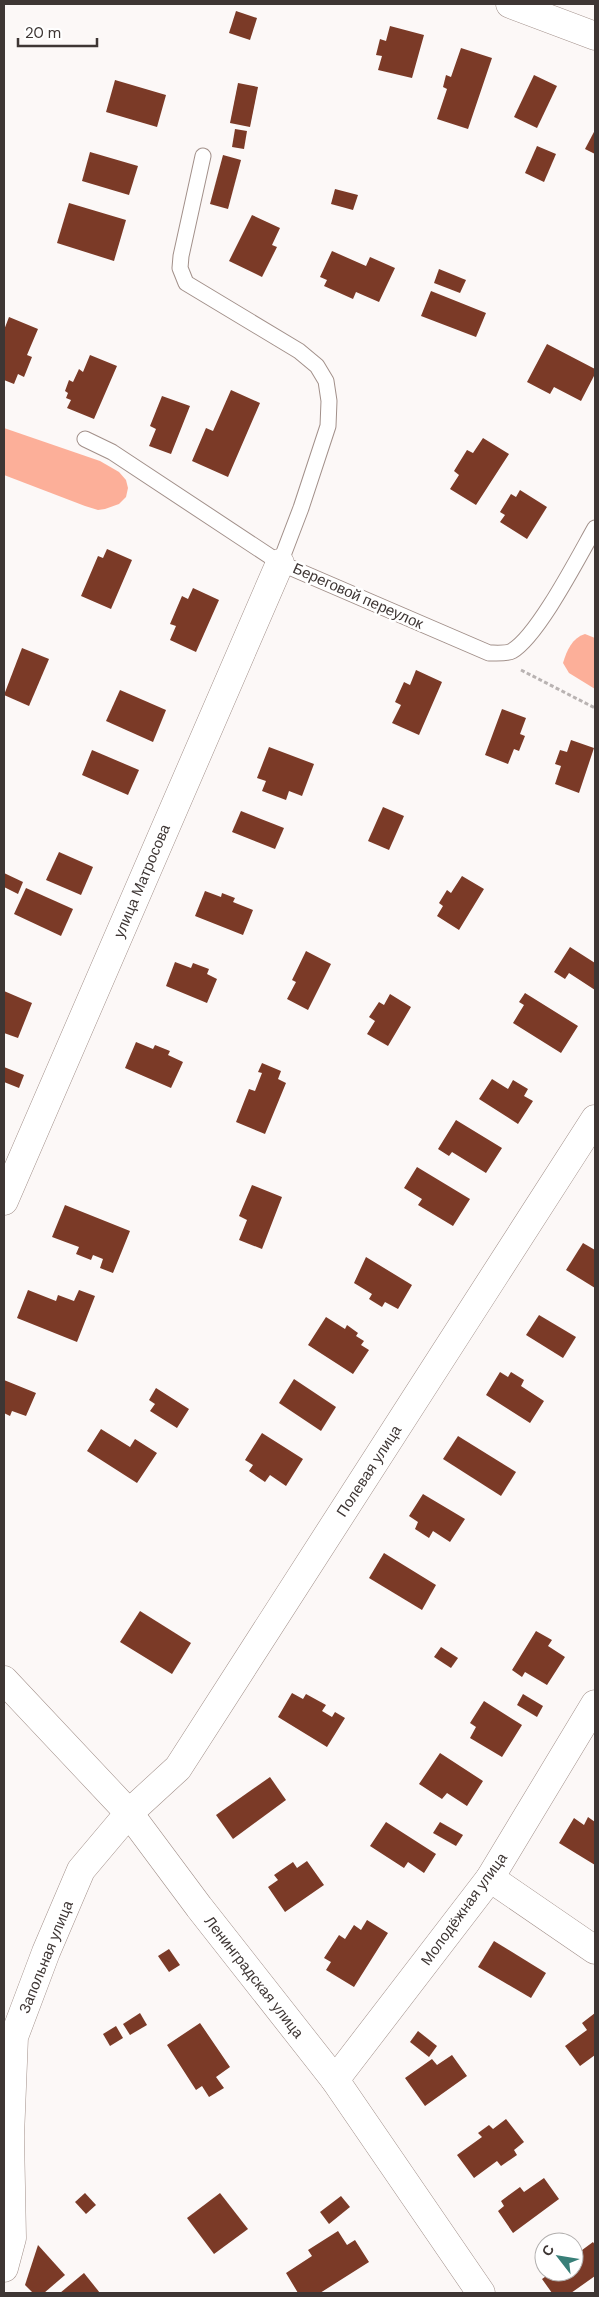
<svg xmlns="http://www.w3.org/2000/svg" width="599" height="2297" viewBox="0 0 599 2297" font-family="'DM Sans',sans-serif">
<rect width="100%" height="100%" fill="#fcf8f7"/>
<!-- water -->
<g fill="#fcaf99">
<path d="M4,428L100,461L119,472L126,480L128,488L126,497L119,504L105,509L98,510L85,506L4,475Z"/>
<path d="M585,634L595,638V689L569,673L563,663C567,650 572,638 585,634Z"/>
</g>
<!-- building -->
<g fill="#7b3a27">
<path d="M236,11L257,18L250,40L229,33Z"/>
<path d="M390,26L424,35L412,78L378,70L382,56L376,55L380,39L386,41Z"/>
<path d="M461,48L492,58L468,129L437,119L447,89L443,87L446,75L451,77Z"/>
<path d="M534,75L557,86L537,128L514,117Z"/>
<path d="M115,80L166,95L157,127L106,112Z"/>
<path d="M238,83L258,87L250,127L230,123Z"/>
<path d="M235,129L247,131L244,149L232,147Z"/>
<path d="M595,130V154L585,149Z"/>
<path d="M537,146L556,154L544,182L525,173Z"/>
<path d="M90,152L138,166L129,195L82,181Z"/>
<path d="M223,155L241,160L228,209L210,204Z"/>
<path d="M335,189L358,195L353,210L331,204Z"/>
<path d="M69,203L126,220L114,261L57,243Z"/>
<path d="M252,215L280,228L272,245L277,247L262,277L229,261Z"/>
<path d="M332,251L366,266L370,257L395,268L379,302L356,292L353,299L324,286L327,280L320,277Z"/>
<path d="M439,269L466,280L460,293L434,283Z"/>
<path d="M431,291L486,313L476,337L421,316Z"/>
<path d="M9,317L38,329L27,355L32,357L24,377L18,374L14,384L4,380V330Z"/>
<path d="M547,344L595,369V374L581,401L554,387L550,394L527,382Z"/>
<path d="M90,355L117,366L94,419L67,408L71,400L66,398L68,393L65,391L69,380L73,382L79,369L83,372Z"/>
<path d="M231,390L260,403L228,477L192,461L206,428L213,431Z"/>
<path d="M162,396L190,406L171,454L149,446L156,429L150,426Z"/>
<path d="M483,438L509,454L476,505L450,489L459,475L454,471L467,450L473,453Z"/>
<path d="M520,490L547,507L527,539L500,522L505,515L500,512L511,494L516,497Z"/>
<path d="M107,549L132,560L111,609L81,596L98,556L103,558Z"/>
<path d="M193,588L219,600L196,652L170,640L176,626L170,624L182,596L188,599Z"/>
<path d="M22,648L49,659L29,706L4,695Z"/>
<path d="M416,670L442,682L419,735L392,723L401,705L395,702L404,682L410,685Z"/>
<path d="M120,690L166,710L153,742L106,721Z"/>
<path d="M502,709L526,718L520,734L525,736L519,751L514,749L508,764L485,755Z"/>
<path d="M571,740L594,748L579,793L555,784L561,766L555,764L560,750L567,752Z"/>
<path d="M269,747L314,764L302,796L289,791L286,800L262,791L266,781L257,778Z"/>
<path d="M92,750L139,770L128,795L82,775Z"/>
<path d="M383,807L404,816L389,850L368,841Z"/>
<path d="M241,811L284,828L275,849L232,832Z"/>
<path d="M59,852L93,867L81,895L46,880Z"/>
<path d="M4,873L23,882L18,894L4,887Z"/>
<path d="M462,876L484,889L459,930L437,916L443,906L439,903L447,890L451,893Z"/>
<path d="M26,888L73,909L61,936L14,914Z"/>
<path d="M205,891L221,897L222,893L235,898L233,902L253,910L243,935L195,916Z"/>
<path d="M570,947L595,963V990L569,973L565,979L554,972Z"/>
<path d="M306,951L331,964L308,1010L287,999L296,982L292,980Z"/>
<path d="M175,962L191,968L193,963L209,969L207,974L217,979L207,1003L166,986Z"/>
<path d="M4,991L32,1003L18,1038L4,1033Z"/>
<path d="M525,993L578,1026L561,1053L513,1023L524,1005L519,1002Z"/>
<path d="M390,994L411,1007L388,1046L367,1034L375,1021L369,1017L379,1002L384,1005Z"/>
<path d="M136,1042L153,1049L155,1045L170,1051L168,1055L183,1062L171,1088L125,1068Z"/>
<path d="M262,1063L281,1071L278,1079L286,1083L265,1134L236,1122L249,1089L255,1091L262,1073L258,1072Z"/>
<path d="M4,1067L24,1075L19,1088L4,1082Z"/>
<path d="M492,1079L508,1089L513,1080L528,1089L524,1096L533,1101L518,1124L479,1099Z"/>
<path d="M456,1120L502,1148L486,1173L452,1152L449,1156L438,1149Z"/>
<path d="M417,1167L470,1199L453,1226L418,1205L422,1199L404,1188Z"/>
<path d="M252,1185L282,1197L262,1249L239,1240L247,1220L239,1216Z"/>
<path d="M65,1205L130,1231L113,1273L100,1268L103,1259L93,1255L91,1260L76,1254L79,1247L52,1237Z"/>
<path d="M583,1243L595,1250V1288L566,1270Z"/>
<path d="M366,1257L412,1285L398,1309L385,1302L382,1307L369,1299L372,1294L354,1283Z"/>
<path d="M28,1290L56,1301L58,1295L74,1301L79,1290L95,1296L77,1342L17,1318Z"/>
<path d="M539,1315L576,1337L563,1358L526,1335Z"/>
<path d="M326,1317L345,1329L347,1325L358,1333L356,1336L364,1341L361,1345L369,1350L353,1374L308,1345Z"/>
<path d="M500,1372L508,1377L511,1372L524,1380L521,1386L544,1401L530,1423L486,1395Z"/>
<path d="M294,1379L336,1407L321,1431L279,1403Z"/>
<path d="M4,1380L36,1393L26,1416L12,1411L10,1416L4,1413Z"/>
<path d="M156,1388L189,1409L177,1428L150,1411L155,1404L149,1400Z"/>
<path d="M101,1429L130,1447L135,1439L157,1453L137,1483L87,1451Z"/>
<path d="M262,1433L303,1459L286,1486L270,1475L265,1482L249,1471L253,1465L245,1460Z"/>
<path d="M458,1436L516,1472L501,1496L443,1459Z"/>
<path d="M423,1494L465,1519L450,1542L433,1531L429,1538L415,1529L418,1522L409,1516Z"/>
<path d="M384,1553L436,1585L422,1610L369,1578Z"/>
<path d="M140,1611L191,1643L172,1674L120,1642Z"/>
<path d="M536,1631L552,1640L548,1646L565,1657L547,1685L525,1672L522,1677L512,1670Z"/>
<path d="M441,1647L458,1658L451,1668L434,1657Z"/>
<path d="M292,1693L303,1699L306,1694L326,1705L322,1711L332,1717L335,1712L345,1718L327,1747L278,1717Z"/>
<path d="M523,1694L543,1706L537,1717L517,1705Z"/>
<path d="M484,1701L522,1725L502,1757L470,1738L476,1727L470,1723Z"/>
<path d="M440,1753L483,1781L467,1806L447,1793L442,1799L419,1784Z"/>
<path d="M270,1777L286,1800L233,1839L216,1815Z"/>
<path d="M588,1817L595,1822V1865L559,1843L574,1818L584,1825Z"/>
<path d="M386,1822L436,1854L424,1873L408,1862L404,1868L370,1846Z"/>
<path d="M440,1822L463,1835L456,1846L433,1833Z"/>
<path d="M307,1861L324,1885L285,1912L268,1887L278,1880L274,1875L293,1862L297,1868Z"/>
<path d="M367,1920L388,1933L354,1987L326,1970L331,1962L324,1958L339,1935L345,1939L354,1925L361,1930Z"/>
<path d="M494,1941L546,1973L531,1998L478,1967Z"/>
<path d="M169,1949L180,1965L169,1972L158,1956Z"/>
<path d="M140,2013L147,2025L130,2035L123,2024Z"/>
<path d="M595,2013V2055L580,2066L565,2046L587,2030L582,2023Z"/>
<path d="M200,2023L230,2067L216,2077L224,2088L209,2097L202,2086L196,2090L167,2045Z"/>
<path d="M116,2026L123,2038L110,2046L103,2034Z"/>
<path d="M418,2031L437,2046L429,2057L410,2042Z"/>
<path d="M452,2055L467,2076L425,2106L405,2078L432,2059L437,2065Z"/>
<path d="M506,2119L524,2142L514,2150L517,2155L501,2166L497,2161L474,2178L457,2155L482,2137L478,2133L489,2125L493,2129Z"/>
<path d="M544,2178L559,2199L513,2233L498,2211L504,2206L501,2201L520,2187L524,2192Z"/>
<path d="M85,2193L96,2205L86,2214L75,2202Z"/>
<path d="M220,2193L248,2229L214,2254L187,2218Z"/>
<path d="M341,2196L350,2207L329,2224L320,2212Z"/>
<path d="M338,2231L347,2245L355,2240L369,2262L320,2293H298L286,2273L312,2256L308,2250Z"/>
<path d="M593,2242L595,2245V2276L571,2293H552L542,2279L552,2272H574V2256Z"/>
<path d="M38,2245L65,2275L44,2293H33L25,2285Z"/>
<path d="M84,2273L100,2293H60Z"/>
</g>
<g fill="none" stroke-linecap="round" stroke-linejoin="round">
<defs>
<g id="lane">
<path d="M203,156L181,256L180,268L186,283L299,351L317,366L326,381L329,401L328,426L301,508L280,563"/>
<path d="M85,439L112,452L280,563L489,653C495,653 507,654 512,651C538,636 579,556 595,528"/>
</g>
<g id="street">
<path d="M510,4L595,36"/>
<path d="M4,1201L280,563"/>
<path d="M490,1878L595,1950"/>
<path d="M335,2080L490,1878L595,1704"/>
<path d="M4,2268L12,2238L10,2136L14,2037L46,1952L81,1870L129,1813L178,1768L595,1119"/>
</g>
<path id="secondary" d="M4,1680L129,1813L199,1907L335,2080L481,2293"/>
</defs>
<!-- lane casing -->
<use href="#lane" stroke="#a2908a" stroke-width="17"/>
<!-- street casing -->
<use href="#street" stroke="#a2908a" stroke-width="29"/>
<!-- secondary casing -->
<use href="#secondary" stroke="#a2908a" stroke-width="29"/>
<!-- path -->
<path stroke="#b9b3b2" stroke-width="3" stroke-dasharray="4 2.5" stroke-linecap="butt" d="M521,670L595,708"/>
<!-- lane -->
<use href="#lane" stroke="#fff" stroke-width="15"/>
<!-- street -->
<use href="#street" stroke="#fff" stroke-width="28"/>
<!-- secondary -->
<use href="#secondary" stroke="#fff" stroke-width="28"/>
</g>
<g text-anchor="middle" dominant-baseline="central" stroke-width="5" stroke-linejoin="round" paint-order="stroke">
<!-- street labels -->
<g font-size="15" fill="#3e3634" stroke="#fff">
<text transform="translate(358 596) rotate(24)">Береговой переулок</text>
<text transform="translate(142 881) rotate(-67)">улица Матросова</text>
<text transform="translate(369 1471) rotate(-57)">Полевая улица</text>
<text transform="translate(464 1909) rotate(-54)">Молодёжная улица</text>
<text transform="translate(46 1957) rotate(-68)">Запольная улица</text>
<text transform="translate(254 1977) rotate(52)">Ленинградская улица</text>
</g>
</g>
<!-- border -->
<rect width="599" height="2297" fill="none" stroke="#3e3634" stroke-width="10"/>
<!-- north arrow -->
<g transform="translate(559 2257) rotate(301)"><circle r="24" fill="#ffffff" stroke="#b2afae"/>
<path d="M0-4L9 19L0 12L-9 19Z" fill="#387f78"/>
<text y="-8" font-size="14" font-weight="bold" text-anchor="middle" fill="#3e3634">С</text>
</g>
<!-- scale -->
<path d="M18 38v8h79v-8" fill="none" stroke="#3e3634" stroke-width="2.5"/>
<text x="25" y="38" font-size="15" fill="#3e3634" stroke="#ffffff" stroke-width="4" paint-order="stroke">20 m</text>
</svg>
